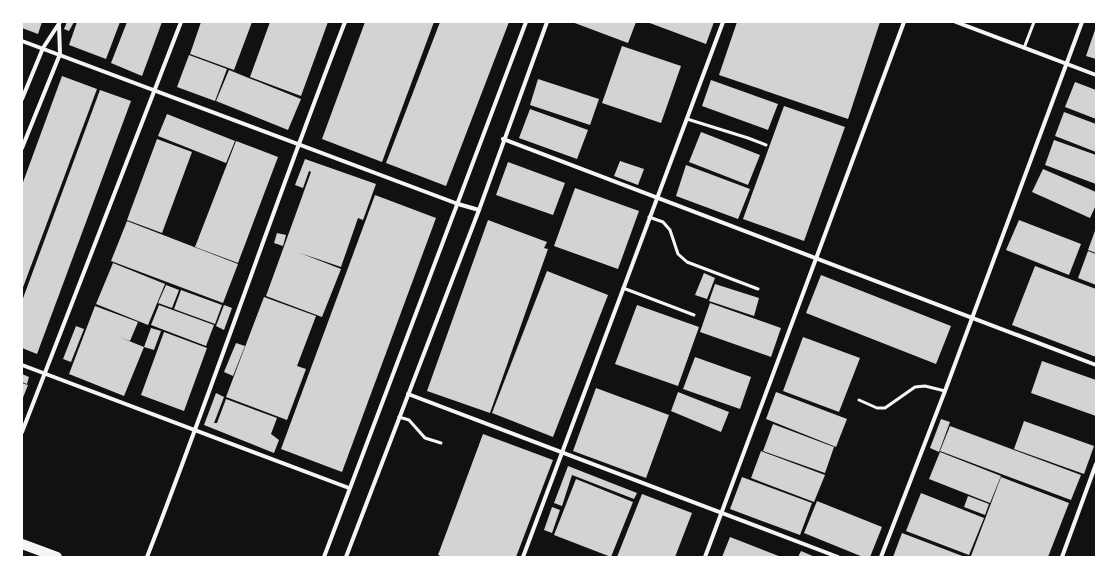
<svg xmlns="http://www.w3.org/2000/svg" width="1118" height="579" viewBox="0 0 1118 579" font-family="Inter,sans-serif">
<rect width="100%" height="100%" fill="#111"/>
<!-- building -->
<g fill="#d3d3d3">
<path d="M22,22H42L38,34L22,28Z"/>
<path d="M67,22H74L69,31L64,29Z"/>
<path d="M120,22L106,59L69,45L77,22Z"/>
<path d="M127,22H162L142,76L111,63Z"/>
<path d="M201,22H252L234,70L190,54Z"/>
<path d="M270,22H328L301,96L250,77Z"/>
<path d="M365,22H434L382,162L322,139Z"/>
<path d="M440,22H509L446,186L386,163Z"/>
<path d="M572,22H636L628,43Z"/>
<path d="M647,22H714L706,44Z"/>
<path d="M737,22H880L848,119L719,75Z"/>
<path d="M1096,27V59L1086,56Z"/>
<path d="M622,46L681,66L661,123L602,103Z"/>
<path d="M189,55L227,69L215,101L177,87Z"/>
<path d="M229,70L301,99L288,130L216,101Z"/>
<path d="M62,76L97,89L22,290V185Z"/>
<path d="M538,79L599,99L590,125L530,105Z"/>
<path d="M711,80L778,104L768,130L702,106Z"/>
<path d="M1075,82L1096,90V119L1065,107Z"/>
<path d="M100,90L131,101L37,354L22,348V301Z"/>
<path d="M784,106L845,127L804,241L743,219Z"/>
<path d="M530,109L588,130L577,159L519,138Z"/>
<path d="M1064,112L1096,124V152L1055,136Z"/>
<path d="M167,114L235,141L226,163L158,136Z"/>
<path d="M701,132L760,155L748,185L689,162Z"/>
<path d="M157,139L192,152L162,233L127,220Z"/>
<path d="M1054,140L1096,155V184L1045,165Z"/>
<path d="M236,141L278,157L238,263L195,247Z"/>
<path d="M305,159L376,184L363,220L358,218L341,267L300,253L341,269L322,317L266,296L311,172L309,171L303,188L295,185Z"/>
<path d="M620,161L644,169L638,185L614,176Z"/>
<path d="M508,162L565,183L553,215L496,195Z"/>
<path d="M686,165L750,189L738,219L676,196Z"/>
<path d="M1043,169L1096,192V205L1090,218L1032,192Z"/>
<path d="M575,188L639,211L618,269L554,246Z"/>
<path d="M375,195L436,218L342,472L281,449Z"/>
<path d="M488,220L547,242L544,248L548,249L490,413L427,391Z"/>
<path d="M1019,220L1081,244L1069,275L1006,250Z"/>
<path d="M127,221L238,264L223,303L111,261Z"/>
<path d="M1096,228V253L1088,250Z"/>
<path d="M277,233L286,235L283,246L274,243Z"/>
<path d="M1088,251L1096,254V285L1078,278Z"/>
<path d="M113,263L165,284L148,325L96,304Z"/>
<path d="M1035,266L1096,289V357L1012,325Z"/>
<path d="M547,271L608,295L553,437L492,413Z"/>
<path d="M704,273L715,278L707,299L695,295Z"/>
<path d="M821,275L951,326L936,364L806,313Z"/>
<path d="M715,284L759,298L754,316L709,301Z"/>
<path d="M166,285L179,290L172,308L158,303Z"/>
<path d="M181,290L222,305L215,324L174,309Z"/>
<path d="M264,297L316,316L297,366L306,369L287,420L226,397Z"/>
<path d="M710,303L781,328L771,357L700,332Z"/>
<path d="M159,305L214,325L206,346L151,325Z"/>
<path d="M224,305L232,308L224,330L216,326Z"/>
<path d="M637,305L699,327L678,386L615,364Z"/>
<path d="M95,306L138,322L130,341L119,337L144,347L151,328L161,331L154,350L144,347L124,396L69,374Z"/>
<path d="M76,326L84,329L71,362L63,359Z"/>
<path d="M164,332L207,348L184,411L141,395Z"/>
<path d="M803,337L860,358L839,412L783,391Z"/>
<path d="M236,343L245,346L233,376L224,372Z"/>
<path d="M695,357L751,377L740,409L683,389Z"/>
<path d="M1042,361L1096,380V416L1031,393Z"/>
<path d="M22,374L29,377L27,384L22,382Z"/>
<path d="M22,383L28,385L22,400Z"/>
<path d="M596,388L669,415L646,478L573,451Z"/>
<path d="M678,392L729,412L721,432L671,411Z"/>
<path d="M776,392L847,419L836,447L766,419Z"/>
<path d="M216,393L224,397L214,423H217L226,399L277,418L271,434L279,440L274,453L204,425Z"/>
<path d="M941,419L950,422L939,452L930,448Z"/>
<path d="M1024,421L1094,446L1084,474L1014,449Z"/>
<path d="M773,424L834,447L825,473L763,451Z"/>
<path d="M950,426L1081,475L1071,500L940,451Z"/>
<path d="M483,434L553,460L516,557H443L438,555Z"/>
<path d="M761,451L825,475L814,502L751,478Z"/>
<path d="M940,452L1001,476L990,503L929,479Z"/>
<path d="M568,466L637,493L634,499L572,475L562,506L554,503Z"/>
<path d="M742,477L812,503L800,535L730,509Z"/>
<path d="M1001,477L1069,503L1048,557L971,556Z"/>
<path d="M576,479L633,502L611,557L554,535Z"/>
<path d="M921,493L984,518L969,555L906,531Z"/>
<path d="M642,494L692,513L675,557H617Z"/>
<path d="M968,496L989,504L985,515L964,507Z"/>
<path d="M817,501L882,527L870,557H863L804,533Z"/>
<path d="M552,507L560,510L552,533L544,530Z"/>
<path d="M902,533L965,557H893Z"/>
<path d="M730,537L781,557H722Z"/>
<path d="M801,551L815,557H798Z"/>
</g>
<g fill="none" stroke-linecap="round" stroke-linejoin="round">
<!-- service -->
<g stroke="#f5f5f5" stroke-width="3">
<path d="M1024,48L1034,22"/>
<path d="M687,119L748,138L766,145"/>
<path d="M649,217L663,222L670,230L678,254L687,262L758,289"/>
<path d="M623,288L694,315"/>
<path d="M859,400L877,408H885L915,387L925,386L945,391"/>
<path d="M399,417L409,420L425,438L441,443"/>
</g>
<!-- minor -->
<g stroke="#f5f5f5" stroke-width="4">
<path d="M956,22L1096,75"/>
<path d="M22,41L458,204L479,210"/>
<path d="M22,99L43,48L60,22"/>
<path d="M503,139L1096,365"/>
<path d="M22,148L60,54L59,25"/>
<path d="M22,365L349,488"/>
<path d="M408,394L838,557"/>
<path d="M22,432L181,22"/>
<path d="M147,557C216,380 276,199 345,22"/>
<path d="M324,557L526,22"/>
<path d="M346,557L479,210L547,22"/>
<path d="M523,557L723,22"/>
<path d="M705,557L904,22"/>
<path d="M881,557L945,391L1082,22"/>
<path d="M1062,557L1096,464"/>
</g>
<!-- primary -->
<path stroke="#f5f5f5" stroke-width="10" d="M22,544L57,557"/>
</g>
<!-- border -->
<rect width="1118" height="579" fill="none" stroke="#ffffff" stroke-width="46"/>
</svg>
